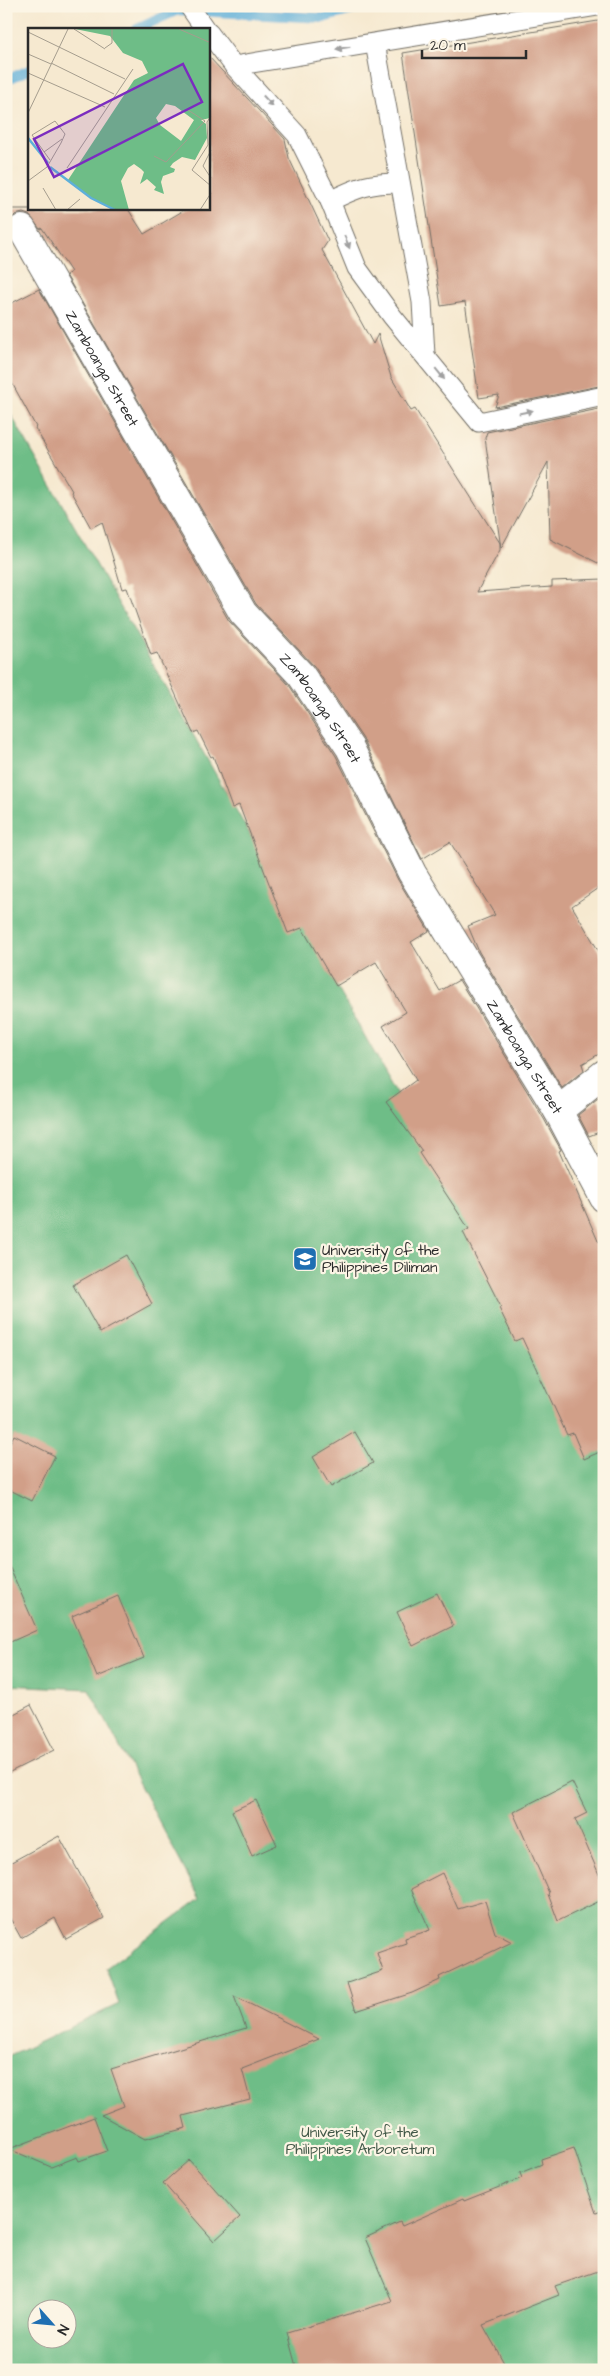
<svg xmlns="http://www.w3.org/2000/svg" width="610" height="2376" viewBox="0 0 610 2376" font-family="'Architects Daughter',sans-serif">
<rect width="100%" height="100%" fill="#fcf5e5"/>
<filter id="ink" filterUnits="userSpaceOnUse"><feTurbulence type="fractalNoise" baseFrequency=".02" numOctaves="2"/><feDisplacementMap in="SourceGraphic" scale="10" xChannelSelector="R" yChannelSelector="G"/><feConvolveMatrix kernelMatrix="1 2 1 2 8 2 1 2 1" color-interpolation-filters="sRGB"/></filter>
<filter id="wash" filterUnits="userSpaceOnUse"><feTurbulence type="fractalNoise" baseFrequency=".0096" numOctaves="4" result="noise"/><feDisplacementMap in="SourceGraphic" scale="20" xChannelSelector="R" yChannelSelector="G"/><feGaussianBlur stdDeviation="1.12" result="paint"/><feColorMatrix in="noise" values="0 0 0 0 0 0 0 0 0 0 0 0 0 0 0 0 0 1.4 0 .05"/><feComposite in="paint" operator="in"/></filter>
<g filter="url(#wash)">
<rect width="100%" height="100%" fill="#f6e9d0"/>
<!-- forest -->
<path fill="#6ebd87" stroke="#4c7459" fill-rule="evenodd" d="M6,406L604,1456V2370H6V2058L119,2004L106,1968L200,1899L89,1689L6,1685ZM38,2308H68V2338H38Z"/>
<g fill="none" stroke-linecap="round" stroke-linejoin="round">
<!-- stream -->
<g stroke="#5eafd9" stroke-width="10">
<path d="M137,29L178,10L323,18L367,6"/>
<path d="M6,80L29,70"/>
</g>
</g>
<g id="blocks">
<!-- building -->
<g fill="#d19f88">
<path d="M604,20V385L495,407L499,395L479,398L465,302L441,306L403,53Z"/>
<path d="M209,57L285,139L289,158L328,241L322,250L373,344L378,334L391,377L411,411L415,409L500,543V550L477,592L552,587V581L604,579V884L572,906L604,960V1051L582,1064L584,1070L562,1088L479,952L468,926L495,915L450,842L422,859L363,739L314,666L256,604L66,275L71,272L42,228L40,229L29,215L23,213L15,215L9,221L6,228L12,242L6,245V209H128L144,234L186,209H209Z"/>
<path d="M39,289L229,621L289,685L336,756L398,880L429,931L411,942L440,991L459,980L544,1119L561,1150L559,1151L598,1241L604,1244V1450L584,1459L573,1433L567,1435L522,1338L515,1341L499,1308L501,1307L463,1232L469,1229L419,1153L422,1151L386,1102L416,1080L383,1026L406,1012L376,962L336,986L302,928L288,933L239,805L232,808L213,756L211,757L198,731L193,733L157,653L151,655L127,588L122,589L102,522L91,528L71,492L72,491L35,428L36,427L6,372V306Z"/>
<path d="M604,408V566L550,539L548,462L501,548L485,438L487,432Z"/>
<path d="M598,1099L604,1111V1130L589,1136L578,1115Z"/>
<path d="M126,1255L152,1304L100,1333L73,1285Z"/>
<path d="M355,1432L373,1463L331,1487L313,1457Z"/>
<path d="M14,1435L55,1456L32,1501L6,1488V1450Z"/>
<path d="M6,1559L37,1630L6,1644Z"/>
<path d="M437,1593L453,1626L413,1646L397,1612Z"/>
<path d="M118,1596L144,1658L97,1677L72,1616Z"/>
<path d="M31,1705L54,1750L6,1774V1718Z"/>
<path d="M572,1782L587,1813L575,1819L604,1886V1899L558,1921L548,1894L549,1893L513,1812Z"/>
<path d="M256,1800L277,1845L252,1856L232,1811Z"/>
<path d="M59,1836L104,1918L66,1939L55,1918L21,1938L6,1911V1865Z"/>
<path d="M442,1873L458,1909L485,1901L495,1933L512,1942L439,1977L440,1980L412,1993L356,2011L347,1983L383,1971L377,1953L406,1943L405,1938L430,1930L411,1889Z"/>
<path d="M234,1996L319,2039L242,2069L250,2099L183,2116L186,2128L145,2139L101,2115L124,2106L111,2069L246,2028Z"/>
<path d="M94,2117L107,2151L79,2161L77,2157L51,2167L9,2149Z"/>
<path d="M574,2148L596,2213L604,2210V2269L555,2286L559,2295L483,2325L508,2370H297L287,2333L392,2301L365,2238L400,2222L402,2226L463,2199L464,2201L522,2178L520,2173L542,2164L541,2159Z"/>
<path d="M189,2160L240,2217L214,2241L163,2183Z"/>
</g>
</g>
</g>
<g filter="url(#ink)">
<use href="#blocks" fill-opacity="0" stroke="#726e65" stroke-width="1"/>
<g fill="none" stroke-linecap="round" stroke-linejoin="round">
<defs>
<g id="service">
<path d="M189,6L205,29"/>
<path d="M209,33L234,66L297,135L330,201L357,268L392,316L479,422L604,396"/>
<path d="M375,43L422,302L425,355"/>
<path d="M234,66L598,6"/>
<path d="M330,201C358,187 369,183 400,183"/>
</g>
<g id="minor">
<path id="s1" d="M22,229L243,613L301,675L350,748L412,873L558,1111L604,1198"/>
<path d="M558,1111L604,1074"/>
</g>
</defs>
<!-- service casing -->
<use href="#service" stroke="#726e65" stroke-width="21"/>
<!-- minor casing -->
<use href="#minor" stroke="#726e65" stroke-width="30"/>
<!-- service -->
<use href="#service" stroke="#fff" stroke-width="19"/>
<!-- minor -->
<use href="#minor" stroke="#fff" stroke-width="28"/>
</g>
<!-- one-way arrows -->
<defs><path id="oneway-solid" d="M-6-.8H1V-3.2L6.5 0L1 3.2V.8H-6Z" transform="scale(1.25)"/></defs>
<g fill="#a0a0a0">
<use href="#oneway-solid" transform="translate(343 48) rotate(171)"/>
<use href="#oneway-solid" transform="translate(268 101) rotate(47)"/>
<use href="#oneway-solid" transform="translate(347 242) rotate(68)"/>
<use href="#oneway-solid" transform="translate(440 374) rotate(51)"/>
<use href="#oneway-solid" transform="translate(526 412) rotate(-12)"/>
</g>
</g>
<!-- icons -->
<defs>
<symbol id="university-square" viewBox="-11 -11 22 22"><rect x="-9" y="-9" width="18" height="18" rx="4" fill="#1f6fb2" stroke="#fcf5e5"/><path d="M0-5L7-2L0 1L-7-2ZM-4 1L0 2.5L4 1V4Q0 6-4 4Z" fill="#fff"/></symbol>
</defs>
<g fill-rule="evenodd">
<use href="#university-square" x="291" y="1245" width="28" height="28"/>
</g>
<g text-anchor="middle" dominant-baseline="central" stroke-width="4.5" stroke-linejoin="round" paint-order="stroke">
<!-- street labels -->
<g font-size="15" fill="#2b2b2b" stroke="#fcf5e5">
<text stroke="none"><textPath href="#s1" startOffset="161">Zamboanga Street</textPath></text>
<text stroke="none"><textPath href="#s1" startOffset="566">Zamboanga Street</textPath></text>
<text stroke="none"><textPath href="#s1" startOffset="971">Zamboanga Street</textPath></text>
</g>
<!-- poi labels -->
<g font-size="15" fill="#2b2b2b" stroke="#fcf5e5" text-anchor="start">
<text x="322" y="1250">University of the<tspan x="322" dy="17">Philippines Diliman</tspan></text>
</g>
<!-- park labels -->
<g font-size="15" fill="#425848" stroke="#fcf5e5">
<text x="360" y="2132">University of the<tspan x="360" dy="17">Philippines Arboretum</tspan></text>
</g>
</g>
<!-- overview -->
<g transform="translate(28 28)">
<rect width="182" height="182" fill="#f6e9d0"/>
<path d="M47,1H182V90L173,92L178,96L179,110L167,132L154,129L145,135L142,139L147,141L146,144L135,148L133,154L136,166L126,162L128,159L119,151L112,156L116,144L113,141L106,136L100,140L93,153L101,182H87L63,170L40,152L106,52L120,45L114,33L95,25L82,8ZM138,76L147,78L166,92L153,113L132,97L128,90Z" fill="#6ebd87" fill-rule="evenodd"/>
<path fill="none" stroke="#5eafd9" stroke-width="2.5" d="M0,110L20,135M22,139L63,170L87,182"/>
<path fill="none" stroke="#a59d8e" stroke-width="1" d="M46,1L77,21M151,1L183,15M0,4L97,51M77,20L84,15V1M0,26L23,36M23,35L86,66M0,45L77,79M160,82L177,93M0,85L40,1M183,88L179,94L180,117L164,142L183,158M183,122L175,138L183,150M16,124L34,111M126,128L138,134L177,93M39,140L105,41M0,153L19,139L33,115L37,106L27,93L4,107L22,132M15,160L28,182M39,182L52,171M172,182L183,165"/>
<path fill="#7b2cbf" fill-opacity="0.15" stroke="#7b2cbf" stroke-width="2.5" d="M155,36L174,74L26,149L6,111Z"/>
<rect width="182" height="182" fill="none" stroke="#2b2b2b" stroke-width="2.5"/>
</g>
<!-- margin -->
<rect width="610" height="2376" fill="none" stroke="#fcf5e5" stroke-width="25"/>
<!-- north arrow -->
<g transform="translate(52 2324) rotate(117)"><circle r="24" fill="#fcf5e5" stroke="#a8a49b"/>
<path d="M0-4L9 19L0 12L-9 19Z" fill="#1f6fb2"/>
<text y="-8" font-size="14" font-weight="bold" text-anchor="middle" fill="#2b2b2b">N</text>
</g>
<!-- scale -->
<path d="M422 50v8h104v-8" fill="none" stroke="#2b2b2b" stroke-width="2.5"/>
<text x="430" y="50" font-size="15" fill="#2b2b2b" stroke="#fcf5e5" stroke-width="4" paint-order="stroke">20 m</text>
</svg>
